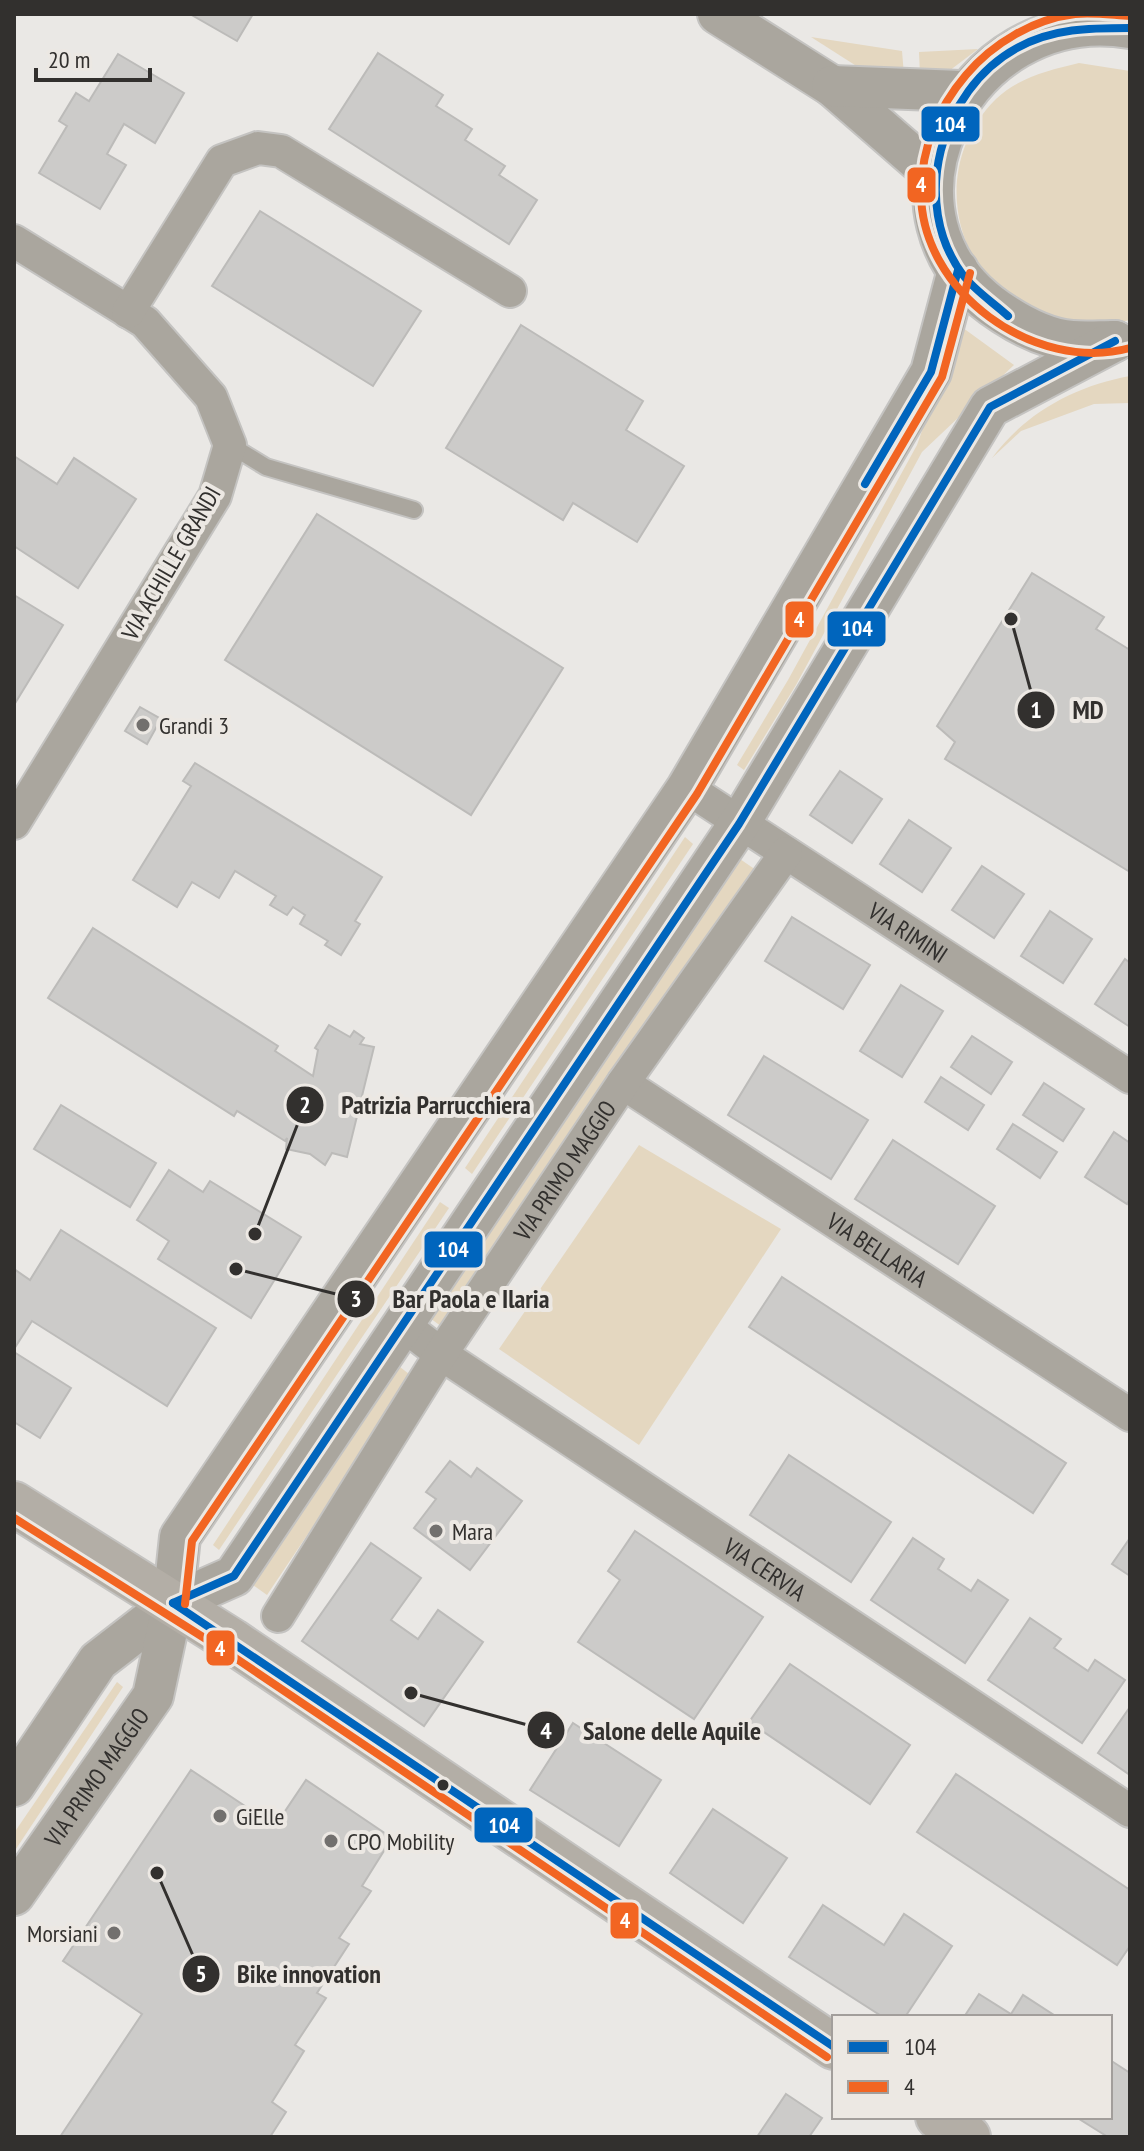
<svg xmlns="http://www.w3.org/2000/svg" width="1144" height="2151" viewBox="0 0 1144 2151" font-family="'PT Sans Narrow',sans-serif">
<rect width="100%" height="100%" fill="#eae8e5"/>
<!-- green -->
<g fill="#e4d7c0">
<path d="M811,37L902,51L904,75L858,67Z"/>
<path d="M978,49L945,74L920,75L919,52Z"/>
<path d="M1079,63L1130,71V320C1102,326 1072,331 1045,320C955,286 925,169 996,99C1019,77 1050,70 1079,63Z"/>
<path d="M959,325L1014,365L922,452L796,685L744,770L737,765L788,680L917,445Z"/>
<path d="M1130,376V403L1094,404L1021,431L992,458C1025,413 1075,386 1130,376Z"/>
<path d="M685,837L693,844L472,1174L465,1168Z"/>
<path d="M737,857L756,870L445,1329L427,1316Z"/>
<path d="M639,1145L781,1229L639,1445L499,1349Z"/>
<path d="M440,1202L449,1208L219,1550L213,1545Z"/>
<path d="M396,1364L413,1377L267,1595L250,1583Z"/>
<path d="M117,1682L123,1687L14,1852V1833Z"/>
</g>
<!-- building -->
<g fill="#cccbc9" stroke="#bcbbb9" stroke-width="2">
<path d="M190,14H253L237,41Z"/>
<path d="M378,53L443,95L436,106L472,129L465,140L505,166L499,175L537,200L509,244L329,129Z"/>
<path d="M118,54L184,93L155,143L124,124L107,154L126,165L100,209L39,173L67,126L59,121L76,93L89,101Z"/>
<path d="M260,211L421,311L373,386L212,286Z"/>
<path d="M521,325L643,401L626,430L684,466L637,542L573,503L563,520L446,448Z"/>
<path d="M14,456L57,484L74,458L136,499L78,588L14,546Z"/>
<path d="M317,514L563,668L471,815L225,660Z"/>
<path d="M1032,573L1104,617L1096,629L1130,650V872L945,759L955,742L937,726Z"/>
<path d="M14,595L63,625L14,705Z"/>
<path d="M140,707L161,719L147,744L125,731Z"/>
<path d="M195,763L382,877L355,921L360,924L341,955L325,945L328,941L300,924L305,915L293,907L287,915L270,905L276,896L235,871L219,898L192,882L177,907L133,880L191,786L183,781Z"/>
<path d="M840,771L882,799L852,843L810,815Z"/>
<path d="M909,820L951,848L922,892L880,864Z"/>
<path d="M982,866L1024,894L994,938L952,910Z"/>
<path d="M1050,911L1092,939L1063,983L1021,956Z"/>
<path d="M792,917L870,965L843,1009L765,961Z"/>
<path d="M93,928L278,1046L275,1051L313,1076L318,1050L315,1048L329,1025L350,1037L354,1031L364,1038L360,1044L374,1047L347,1157L332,1153L325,1165L310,1154L286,1149L287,1138L285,1141L237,1111L234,1116L48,998Z"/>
<path d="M1125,959L1130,963V1027L1095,1004Z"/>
<path d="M901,985L943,1011L902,1077L860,1051Z"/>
<path d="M972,1036L1012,1062L991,1094L951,1067Z"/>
<path d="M764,1056L868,1120L831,1179L728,1115Z"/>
<path d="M941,1077L984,1105L968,1130L925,1102Z"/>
<path d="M1044,1083L1084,1109L1063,1141L1023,1115Z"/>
<path d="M61,1105L156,1163L130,1207L34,1149Z"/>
<path d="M1013,1124L1057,1152L1040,1178L997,1149Z"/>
<path d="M1114,1132L1130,1143V1199L1127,1204L1085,1177Z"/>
<path d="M893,1140L995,1206L958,1264L855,1199Z"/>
<path d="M169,1170L203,1192L210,1181L301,1237L251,1318L158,1259L169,1241L137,1220Z"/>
<path d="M61,1230L216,1328L167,1406L32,1321L14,1349V1269L30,1280Z"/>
<path d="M782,1277L1066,1463L1033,1513L749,1327Z"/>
<path d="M14,1352L71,1388L40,1438L14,1422Z"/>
<path d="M789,1455L891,1522L851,1582L750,1515Z"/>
<path d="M450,1461L471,1477L477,1468L522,1501L470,1570L414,1528L436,1499L426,1492Z"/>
<path d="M635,1531L763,1617L694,1719L578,1642L620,1580L608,1571Z"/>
<path d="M913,1538L944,1559L938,1569L971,1591L978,1580L1008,1600L965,1663L871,1600Z"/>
<path d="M1130,1538V1576L1112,1564Z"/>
<path d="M371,1543L421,1578L391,1620L418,1639L438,1610L483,1642L424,1726L302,1641Z"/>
<path d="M1030,1618L1061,1639L1054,1648L1088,1671L1095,1660L1125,1680L1082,1743L988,1680Z"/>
<path d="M790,1664L910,1745L870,1804L749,1722Z"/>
<path d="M1130,1707V1775L1098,1753Z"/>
<path d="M573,1723L661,1780L619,1846L530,1790Z"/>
<path d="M191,1770L275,1826L306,1780L392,1838L362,1886L371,1891L339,1938L349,1944L317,1993L326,1998L295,2045L304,2051L272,2102L286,2112L270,2137H60L142,2014L63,1961Z"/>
<path d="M956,1774L1130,1890V1946L1117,1965L917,1832Z"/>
<path d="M713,1809L787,1858L743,1923L670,1873Z"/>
<path d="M823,1905L884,1945L904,1914L952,1946L905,2017H883L789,1957Z"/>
<path d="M979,1994L1011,2014L1023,1995L1057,2017H964Z"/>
<path d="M1110,2060L1130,2073V2137H1108L1076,2117H1110Z"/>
<path d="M786,2094L822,2118L809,2137H757Z"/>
</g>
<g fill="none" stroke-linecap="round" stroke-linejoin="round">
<defs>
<path id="service" d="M230,445L266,467L414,510"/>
<g id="minor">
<path d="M14,241L145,322L211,397L230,445L215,496L14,823"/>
<path d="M128,312L222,161L258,148L281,151L510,291"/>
<path id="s1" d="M687,788L1130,1077"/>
<path id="s2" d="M623,1083L1130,1415"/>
<path id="s3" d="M402,1324L441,1354L1130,1811"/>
<path id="s4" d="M278,1616L441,1354L623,1083L786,853"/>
</g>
<g id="tertiary">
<path d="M718,14L832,86L932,173"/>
<path d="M832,86L960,91"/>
<path d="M1115,341C1101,341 1086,342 1072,341C1048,339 1024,327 1004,314C856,221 960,0 1130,28"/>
<path d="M14,1786L98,1661L173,1603L234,1576L739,824L990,407L1115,341"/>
<path id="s5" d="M14,1895L153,1696L173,1603L180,1537L687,788L931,372L958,270"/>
</g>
<g id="secondary">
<path d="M14,1504L232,1641L834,2047"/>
<path d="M938,2117L968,2137"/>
</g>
</defs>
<!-- service casing -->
<use href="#service" stroke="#c4c3c1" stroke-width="20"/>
<!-- minor casing -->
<use href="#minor" stroke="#c4c3c1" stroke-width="36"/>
<!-- tertiary casing -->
<use href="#tertiary" stroke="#c4c3c1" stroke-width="44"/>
<!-- secondary casing -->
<use href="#secondary" stroke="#c4c3c1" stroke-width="48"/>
<!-- service -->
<use href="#service" stroke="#aaa69e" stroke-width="16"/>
<!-- minor -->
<use href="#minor" stroke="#aaa69e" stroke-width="32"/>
<!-- tertiary -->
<use href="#tertiary" stroke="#aaa69e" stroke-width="40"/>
<!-- secondary -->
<use href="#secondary" stroke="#b3aea6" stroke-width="44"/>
<defs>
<g id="bus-1">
<path d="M1008,316C994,303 974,290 963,275C909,203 940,90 1017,48C1053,28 1090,28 1130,28"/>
<path d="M865,484L931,372L958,270"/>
<path d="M173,1603L234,1576L739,824L990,407L1115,341"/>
<path d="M173,1603L834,2047"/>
</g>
<g id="bus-2">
<path d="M1130,16C1112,15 1093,12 1075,14C1034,19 993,43 966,75C938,108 922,147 921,191C920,292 1035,374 1130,348"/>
<path d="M14,1518L225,1651L827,2057"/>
<path d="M185,1604L192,1541L697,794L942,377L970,273"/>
</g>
</defs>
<!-- bus-1 casing -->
<use href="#bus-1" stroke="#ece8e3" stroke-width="14"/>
<!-- bus-2 casing -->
<use href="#bus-2" stroke="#ece8e3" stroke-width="14"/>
<!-- bus-1 -->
<use href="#bus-1" stroke="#0065bd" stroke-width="8"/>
<!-- bus-2 -->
<use href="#bus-2" stroke="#f26522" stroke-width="8"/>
</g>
<!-- markers -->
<g fill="#72706e" stroke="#ece8e3" stroke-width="3">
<circle cx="143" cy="725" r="8"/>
<circle cx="436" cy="1531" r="8"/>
<circle cx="220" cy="1816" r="8"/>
<circle cx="331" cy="1841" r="8"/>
<circle cx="114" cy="1933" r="8"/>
</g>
<circle fill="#32302e" stroke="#ece8e3" stroke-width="3" cx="443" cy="1785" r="7"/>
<g text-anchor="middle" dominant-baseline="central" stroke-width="8" stroke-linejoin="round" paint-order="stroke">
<!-- street labels -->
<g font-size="24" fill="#32302e" stroke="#ece8e3">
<text transform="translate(171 563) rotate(-60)">VIA ACHILLE GRANDI</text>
<text stroke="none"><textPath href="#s1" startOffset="264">VIA RIMINI</textPath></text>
<text stroke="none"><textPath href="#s4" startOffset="530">VIA PRIMO MAGGIO</textPath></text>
<text stroke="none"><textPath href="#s2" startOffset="304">VIA BELLARIA</textPath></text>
<text stroke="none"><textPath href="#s3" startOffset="438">VIA CERVIA</textPath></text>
<text stroke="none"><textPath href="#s5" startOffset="144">VIA PRIMO MAGGIO</textPath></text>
</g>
<!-- poi labels -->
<g font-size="24" fill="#32302e" stroke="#ece8e3" text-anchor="start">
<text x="159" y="725">Grandi 3</text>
<text x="452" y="1531">Mara</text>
<text x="236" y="1816">GiElle</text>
<text x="347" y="1841">CPO Mobility</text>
<text x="98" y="1933" text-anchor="end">Morsiani</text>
</g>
</g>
<!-- callouts -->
<path fill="none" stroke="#32302e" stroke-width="3" d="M1011 619L1036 710M255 1234L305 1105M236 1269L356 1299M411 1693L546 1730M157 1873L201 1974"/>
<g fill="#32302e" stroke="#ece8e3" stroke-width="3">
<circle cx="1011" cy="619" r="8"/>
<circle cx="255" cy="1234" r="8"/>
<circle cx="236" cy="1269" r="8"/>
<circle cx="411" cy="1693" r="8"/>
<circle cx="157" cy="1873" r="8"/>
<circle cx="1036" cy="710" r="20"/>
<circle cx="305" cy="1105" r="20"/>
<circle cx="356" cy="1299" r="20"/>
<circle cx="546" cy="1730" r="20"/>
<circle cx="201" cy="1974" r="20"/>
</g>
<g font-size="24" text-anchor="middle" font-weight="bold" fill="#fff">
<text x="1036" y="718">1</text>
<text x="305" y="1113">2</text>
<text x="356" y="1307">3</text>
<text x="546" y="1739">4</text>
<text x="201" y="1982">5</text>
</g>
<g font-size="26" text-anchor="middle" font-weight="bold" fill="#32302e" stroke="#ece8e3" stroke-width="8" stroke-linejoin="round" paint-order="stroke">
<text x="1088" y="719">MD</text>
<text x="436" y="1114">Patrizia Parrucchiera</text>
<text x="471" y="1308">Bar Paola e Ilaria</text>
<text x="672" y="1740">Salone delle Aquile</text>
<text x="309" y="1983">Bike innovation</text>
</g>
<g stroke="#ece8e3" stroke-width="3">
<rect x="920" y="105" width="61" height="38" rx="8" fill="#0065bd"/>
<rect x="906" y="166" width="31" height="38" rx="8" fill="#f26522"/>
<rect x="784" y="600" width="31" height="39" rx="8" fill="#f26522"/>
<rect x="826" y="610" width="61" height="38" rx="8" fill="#0065bd"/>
<rect x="423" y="1230" width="61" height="39" rx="8" fill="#0065bd"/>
<rect x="205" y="1629" width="31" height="38" rx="8" fill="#f26522"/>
<rect x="473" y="1806" width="61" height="38" rx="8" fill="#0065bd"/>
<rect x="609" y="1901" width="31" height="39" rx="8" fill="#f26522"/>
</g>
<g font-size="22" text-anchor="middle" font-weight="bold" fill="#fff">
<text x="950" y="132">104</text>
<text x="921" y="192">4</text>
<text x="799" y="627">4</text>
<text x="857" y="636">104</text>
<text x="453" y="1257">104</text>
<text x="220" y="1656">4</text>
<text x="504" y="1833">104</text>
<text x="625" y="1928">4</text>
</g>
<!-- border -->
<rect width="1144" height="2151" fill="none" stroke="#32302e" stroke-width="32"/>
<!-- legend -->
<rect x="832" y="2015" width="280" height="104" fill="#ece8e3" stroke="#a29e9b" stroke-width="2"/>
<rect x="848" y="2041" width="40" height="12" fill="#0065bd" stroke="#a29e9b" stroke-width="2"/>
<text x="904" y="2055" font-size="24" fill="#32302e">104</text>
<rect x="848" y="2081" width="40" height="12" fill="#f26522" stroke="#a29e9b" stroke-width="2"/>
<text x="904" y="2095" font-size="24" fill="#32302e">4</text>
<!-- scale -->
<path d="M36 68v12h114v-12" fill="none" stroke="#32302e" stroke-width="4"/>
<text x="48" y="68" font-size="24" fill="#32302e" stroke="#ece8e3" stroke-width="6" paint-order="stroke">20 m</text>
</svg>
